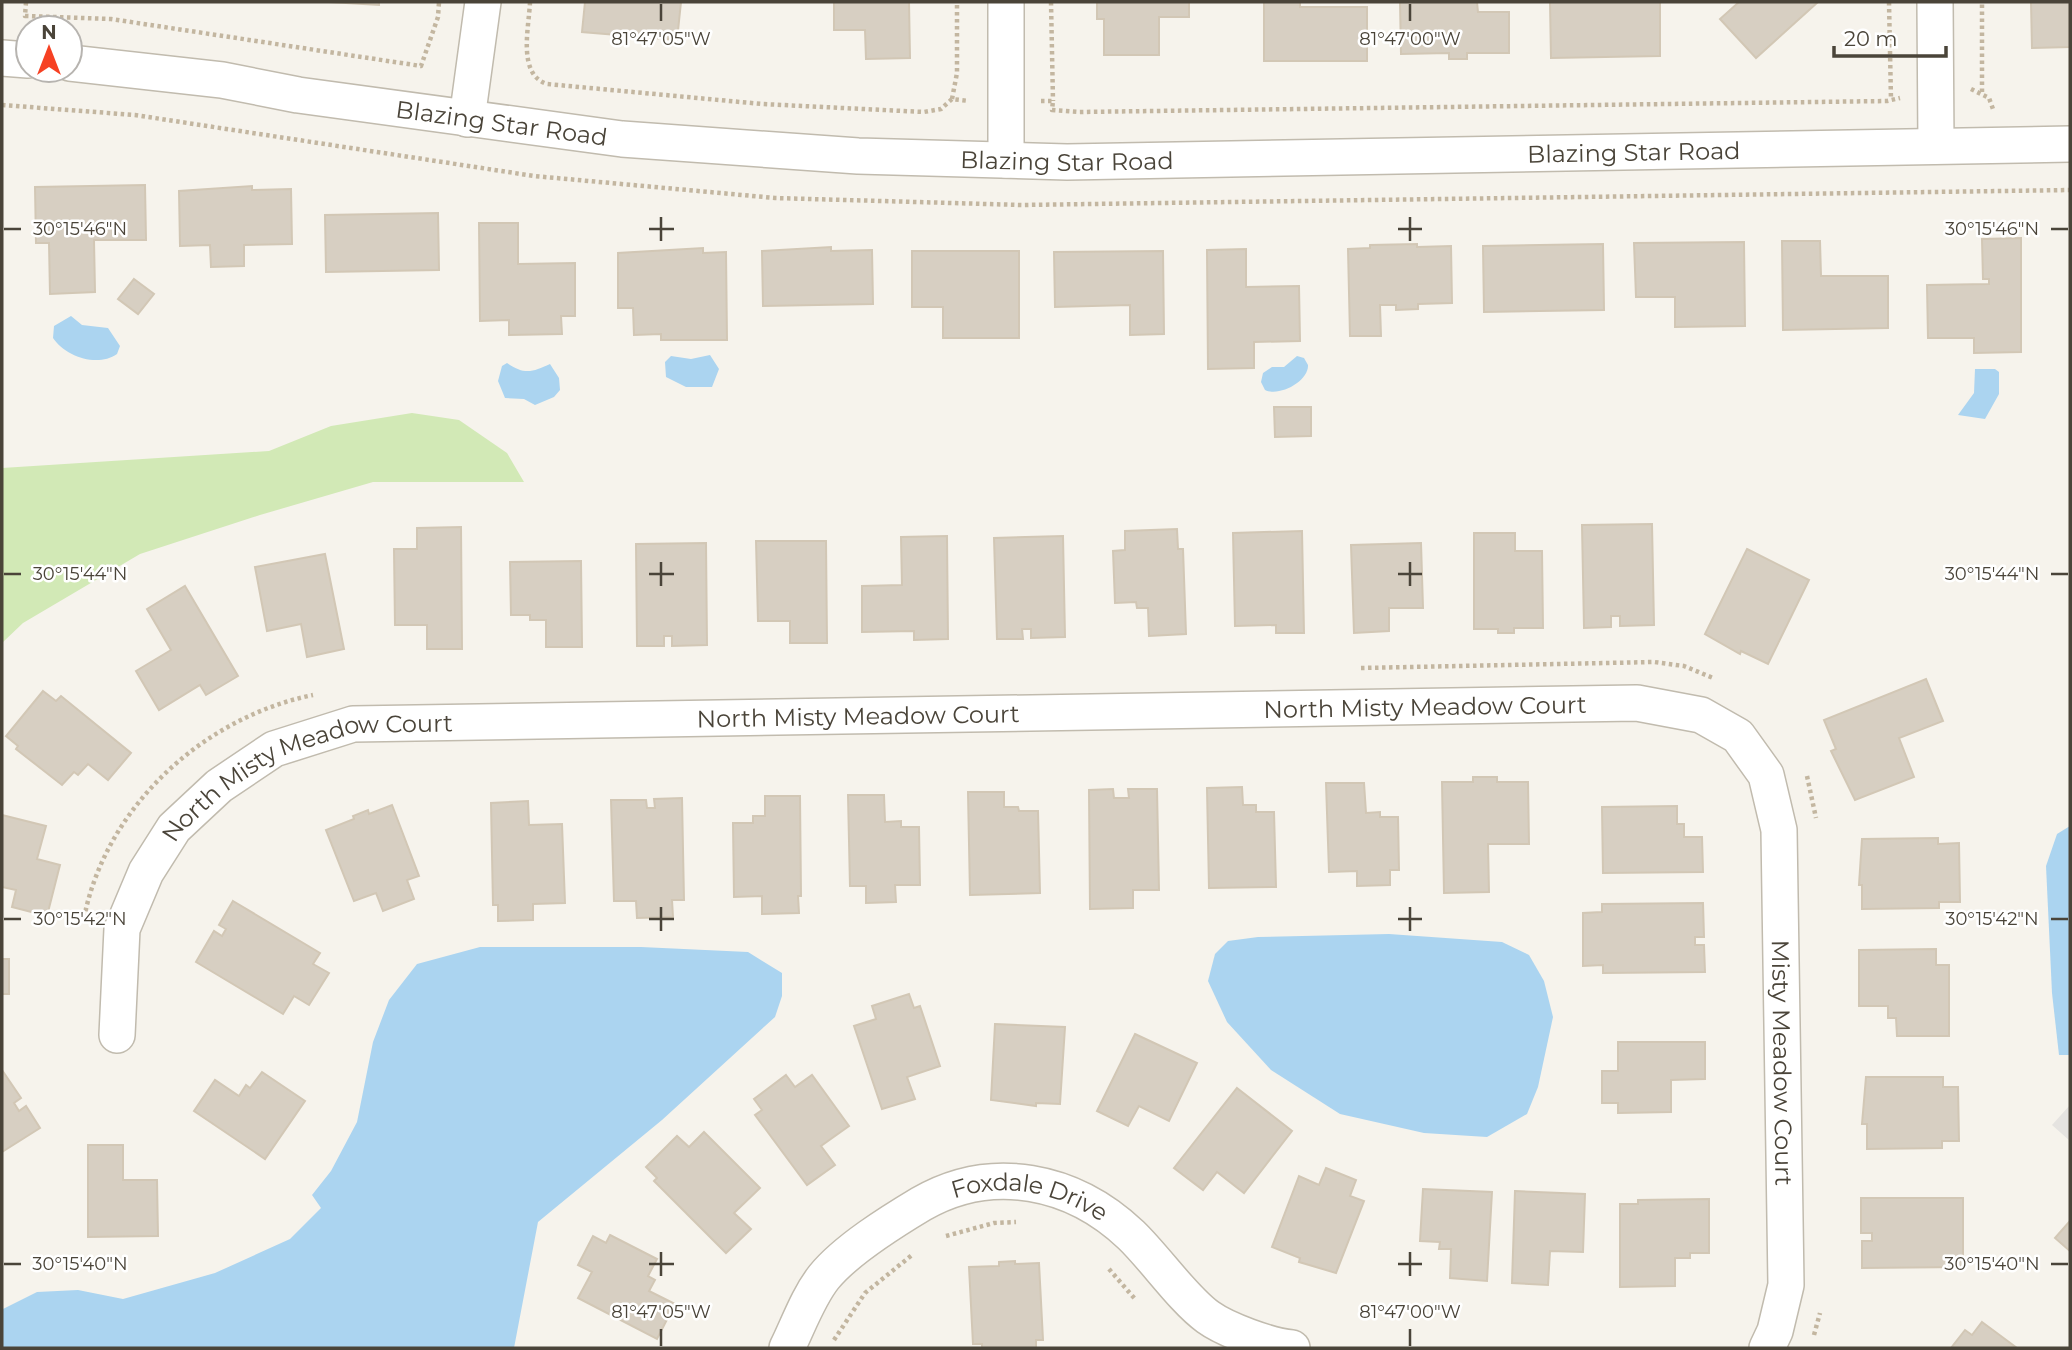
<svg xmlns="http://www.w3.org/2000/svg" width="2072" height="1350" viewBox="0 0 2072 1350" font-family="Montserrat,sans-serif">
<rect width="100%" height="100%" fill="#f6f3ec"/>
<!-- green -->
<path fill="#d2e9b6" d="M412,413L459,420L507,453L524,482H373L260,515L140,554L23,623L2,643V468L269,451L331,426Z"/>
<!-- parking -->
<path fill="#e5e3e0" d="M2070,1105V1141L2052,1125Z"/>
<!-- water -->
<g fill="#abd4f0">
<path d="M71,316L82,325L108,328L120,346L117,354C97,368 65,356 53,338L54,326Z"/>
<path d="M710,355L719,369L712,387H686L666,377L665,362L671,356L691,359Z"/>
<path d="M1297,356L1304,358L1308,365C1309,381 1280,397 1265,390L1261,382L1263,373L1272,367H1284Z"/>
<path d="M507,363C524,375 533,372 550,364L559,378L560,390L554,397L535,405L524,399L505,398L498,381L502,366Z"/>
<path d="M1975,369H1995L1999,372V394L1985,419L1958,415L1974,393Z"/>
<path d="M2070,826V1055H2059L2052,993L2046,866L2057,834Z"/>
<path d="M1389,934L1502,942L1529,955L1544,981L1553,1017L1538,1087L1527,1114L1487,1137L1424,1133L1340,1114L1271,1070L1227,1022L1208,981L1215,954L1228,941L1258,937Z"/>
<path d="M480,947H641L748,952L782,973V996L775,1017L662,1120L538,1222L514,1348H2L3,1309L37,1292L78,1290L123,1299L215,1273L290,1239L321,1208L312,1195L331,1171L357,1122L373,1042L389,1000L417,964Z"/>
</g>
<!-- building -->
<g fill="#d7cfc2" stroke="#d2c7b5" stroke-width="2">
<path d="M329,2H379V5Z"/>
<path d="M585,2H681L677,40L582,32Z"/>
<path d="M834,2H909L910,58L866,59L865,30H834Z"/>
<path d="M1097,2H1189V17H1159V55H1104V19H1097Z"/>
<path d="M1264,2H1300V7H1367V61H1264Z"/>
<path d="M1400,2H1477L1478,12H1509V53H1467V59H1449V53L1401,54Z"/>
<path d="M1550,2H1660V56L1551,58Z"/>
<path d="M1739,2H1818L1756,58L1720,19Z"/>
<path d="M2031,2H2070V47L2032,48Z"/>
<path d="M145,185L146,240H94L95,292L50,294L49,243H36L35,187Z"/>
<path d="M252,186V190L291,189L292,244L244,245V266L211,267L210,245L180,246L179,191Z"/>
<path d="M438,213L439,270L326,272L325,215Z"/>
<path d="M479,223H518V264L575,263V316H561L562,334L509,335V320L480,321Z"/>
<path d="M2021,238V352L1974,353V338H1928L1927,285L1989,284V279H1983L1982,239Z"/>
<path d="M1782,241H1820L1821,276H1888V328L1783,330Z"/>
<path d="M1744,242L1745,326L1675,327V297H1636L1634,243Z"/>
<path d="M1417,244V247L1451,246L1452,303L1418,304V309L1396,310V305H1380L1381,336H1350L1348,249L1370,248V245Z"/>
<path d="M1603,244L1604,310L1484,312L1483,246Z"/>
<path d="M831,247V251L872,250L873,304L763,306L762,251Z"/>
<path d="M703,248V253L726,252L727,340H661V334L634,335L633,308H618V253Z"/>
<path d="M1246,249V287L1299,286L1300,341L1254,342V368L1208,369L1207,250Z"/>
<path d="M912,251H1019V338H943V307H912Z"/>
<path d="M1163,251L1164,334L1130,335V305L1055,307L1054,252Z"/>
<path d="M134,279L154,294L138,314L118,299Z"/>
<path d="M1274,407H1311V436L1275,437Z"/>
<path d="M1652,524L1654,625L1620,626V616H1611V627L1584,628L1582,525Z"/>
<path d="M461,527L462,649H427V625H395L394,549H417V528Z"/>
<path d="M1177,529L1178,549H1183L1186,634L1149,636L1148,608H1137L1136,602L1115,603L1113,551L1125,550V531Z"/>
<path d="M1302,531L1304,633H1276V625L1235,626L1233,533Z"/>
<path d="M1474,533H1515V551H1542L1543,628H1514V633H1498V629H1474Z"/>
<path d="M947,536L948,639L914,640V631L862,632V586L902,585L901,537Z"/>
<path d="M1063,536L1065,637L1031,638V629H1022L1023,639H997L994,538Z"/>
<path d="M756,541H826L827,643H790V621H758Z"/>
<path d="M706,543L707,645L672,646V636H664V646H637L636,544Z"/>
<path d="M1421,543L1423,608H1389V631L1354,633L1351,545Z"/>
<path d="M1747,549L1809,580L1768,664L1741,651L1740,654L1705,634Z"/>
<path d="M325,554L344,649L307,657L301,624L267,631L255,567Z"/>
<path d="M581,561L582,647H546V620H530V615H511L510,562Z"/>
<path d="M185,586L238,676L206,695L200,685L159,710L136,671L171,650L147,609Z"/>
<path d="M1926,679L1943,721L1899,738L1914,777L1855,800L1831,751L1836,749L1824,720Z"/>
<path d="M43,691L56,701L61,696L131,753L108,780L88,764L78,775L74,772L62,785L16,749L18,746L6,736Z"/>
<path d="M1473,777H1497V782H1528L1529,844H1488L1489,892L1444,893L1442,782H1473Z"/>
<path d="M1326,783H1364L1366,813L1380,812V817H1398L1399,870H1390V885L1357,886V871L1329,872Z"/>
<path d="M1242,787L1243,805H1256V812H1274L1276,887L1209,888L1207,788Z"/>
<path d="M1113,789L1114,798H1129L1128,789H1157L1159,890H1133V908L1090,909L1089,790Z"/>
<path d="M968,792H1004V807H1018L1019,811H1038L1040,893L970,895Z"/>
<path d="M848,795H884L885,822L901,821V827H919L920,885H895L896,902L866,903V886H850Z"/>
<path d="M765,796H800L801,896H798L799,913L762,914V896L734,897L733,823H753V816H765Z"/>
<path d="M682,798L684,900H672L673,917L637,918L636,901H614L611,800H646L647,808H655L654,799Z"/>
<path d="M528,801L529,825L562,824L565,903L533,904V920L498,921V905H493L491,803Z"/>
<path d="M392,805L419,876L407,880L414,899L383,911L376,893L354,901L326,830L354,819L353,816L368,810L369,814Z"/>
<path d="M1677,806V824H1684V837H1702L1703,872L1603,873L1602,807Z"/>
<path d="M2,815L46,826L37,859L60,865L47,916L12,907L16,890L2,887Z"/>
<path d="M1938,838V844L1959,843L1960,902H1939V908L1862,909V885H1859L1862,839Z"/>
<path d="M233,901L320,953L313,964L329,973L309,1005L294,996L283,1014L196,962L214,931L222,936L226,929L219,925Z"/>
<path d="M1703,903L1704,937H1695V945H1704L1705,972L1603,973V965L1583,966V913L1602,912V904Z"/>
<path d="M1936,949V965H1949V1036H1897L1896,1018H1888V1006H1859V950Z"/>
<rect x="2" y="959" width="7" height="35"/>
<path d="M909,994L914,1008L920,1006L940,1066L907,1077L915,1099L882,1109L854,1026L876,1019L872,1006Z"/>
<path d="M995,1024L1065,1027L1060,1104L1036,1103V1106L991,1100Z"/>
<path d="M1135,1034L1197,1063L1169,1121L1139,1106L1128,1126L1097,1111Z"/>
<path d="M1618,1042H1705V1079L1671,1080V1112L1618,1113V1103H1602V1071H1618Z"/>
<path d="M2,1070L21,1098L14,1103L19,1111L26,1106L40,1128L2,1152Z"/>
<path d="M262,1072L305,1101L265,1159L194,1111L215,1080L239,1096L246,1085L250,1088Z"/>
<path d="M786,1075L795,1087L812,1075L849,1126L821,1146L835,1165L807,1185L755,1115L762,1110L754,1099Z"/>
<path d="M1866,1077H1943V1087H1958L1959,1141H1942V1148L1867,1149V1124H1862Z"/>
<path d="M1237,1088L1292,1131L1244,1193L1217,1172L1203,1190L1174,1168Z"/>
<path d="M704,1132L760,1188L734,1213L751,1229L726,1253L654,1181L657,1178L646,1167L677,1136L689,1147Z"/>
<path d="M88,1145H123V1180H157L158,1236L88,1237Z"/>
<path d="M1326,1168L1356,1180L1350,1196L1364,1201L1336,1273L1299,1262L1300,1258L1272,1247L1299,1176L1319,1185Z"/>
<path d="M1423,1189L1492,1192L1487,1281L1450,1278L1451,1249H1439L1440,1242L1420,1241Z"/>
<path d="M1515,1191L1585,1194L1583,1252L1550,1251L1548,1285L1512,1283Z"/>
<path d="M1861,1198H1963V1267L1862,1268V1241H1872V1233H1861Z"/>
<path d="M1709,1199V1253H1690V1258H1675V1286L1620,1287V1204H1638V1200Z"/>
<path d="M2070,1221V1251L2055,1238Z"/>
<path d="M610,1235L657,1259L648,1276L655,1280L649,1291L675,1304L657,1339L578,1298L592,1272L578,1265L593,1236L606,1243Z"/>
<path d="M1015,1261V1264L1039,1263L1043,1340H1036V1348H982V1344H973L969,1267L999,1266V1262Z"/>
<path d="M1982,1322L2017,1348H1951L1965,1330L1972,1335Z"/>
</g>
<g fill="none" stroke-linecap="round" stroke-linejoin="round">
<defs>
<g id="minor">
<path d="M1006,2V160"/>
<path d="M1935,2L1936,146"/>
<path d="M2,58L28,60"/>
<path id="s1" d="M70,63L222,80L298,95L622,139L858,156L1067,162L2070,144"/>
<path d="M467,119L483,2"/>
<path id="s2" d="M117,1035L122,929L146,872L174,828L219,786L274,749L353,724L1637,703L1701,715L1738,736L1766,775L1779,830L1786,1285L1775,1331L1767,1348"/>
<path id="s3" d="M787,1348C798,1326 808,1297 824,1277C846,1250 891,1222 921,1204C992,1163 1073,1180 1131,1235C1155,1258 1183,1299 1208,1317C1226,1330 1270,1346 1292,1348"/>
</g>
</defs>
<!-- minor casing -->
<use href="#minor" stroke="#c1bbae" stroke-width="38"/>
<!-- path -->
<g stroke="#c3b6a0" stroke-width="4.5" stroke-dasharray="3.5 3.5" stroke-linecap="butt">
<path d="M26,2L25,16L111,19L421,66L438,17L439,2"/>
<path d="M530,2C529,28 517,74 547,84L762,104L924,112L941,109L952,99L969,101"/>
<path d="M1051,2L1053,101"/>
<path d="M1889,2L1891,100"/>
<path d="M1971,89L1989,98L1993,109"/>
<path d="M1982,92V2"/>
<path d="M952,99L957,73V2"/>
<path d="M1041,101H1053L1052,110L1079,112L1887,101L1900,98"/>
<path d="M2,105L135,115L534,176L775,198L1022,205L2070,190"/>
<path d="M1361,668L1654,662L1684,666L1713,678"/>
<path d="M1807,776L1816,818"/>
<path d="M84,918C106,806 204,717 313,695"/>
<path d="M946,1236L994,1223L1016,1222"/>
<path d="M1109,1269L1135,1299"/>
<path d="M1814,1335L1820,1313"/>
<path d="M834,1340L865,1293L912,1255"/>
</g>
<!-- minor -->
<use href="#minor" stroke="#fff" stroke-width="35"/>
</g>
<!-- ticks -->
<path fill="none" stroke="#4a4439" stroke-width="2.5" d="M661,4V21M1410,4V21M661,217V241M1410,217V241M4,229H21M649,229H674M1398,229H1422M2051,229H2068M661,562V586M1410,562V586M4,574H21M649,574H674M1398,574H1422M2051,574H2068M661,907V931M1410,907V931M4,919H21M649,919H674M1398,919H1422M2051,919H2068M661,1252V1276M1410,1252V1276M4,1264H21M649,1264H674M1398,1264H1422M2051,1264H2068M661,1329V1346M1410,1329V1346"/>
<g text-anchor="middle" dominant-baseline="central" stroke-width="5" stroke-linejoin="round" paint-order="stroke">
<!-- street labels -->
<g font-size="24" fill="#4a4439" stroke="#fff">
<text stroke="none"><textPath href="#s1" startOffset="436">Blazing Star Road</textPath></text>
<text stroke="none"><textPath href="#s1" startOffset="1570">Blazing Star Road</textPath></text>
<text stroke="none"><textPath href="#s1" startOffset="1003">Blazing Star Road</textPath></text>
<text stroke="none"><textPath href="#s2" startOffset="1503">North Misty Meadow Court</textPath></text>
<text stroke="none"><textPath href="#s2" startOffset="936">North Misty Meadow Court</textPath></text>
<text stroke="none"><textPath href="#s2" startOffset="369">North Misty Meadow Court</textPath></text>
<text stroke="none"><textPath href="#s2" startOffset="2160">Misty Meadow Court</textPath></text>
<text stroke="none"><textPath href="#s3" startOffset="317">Foxdale Drive</textPath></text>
</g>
</g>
<g font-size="18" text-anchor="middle" fill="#4a4439" stroke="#fff" stroke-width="5" stroke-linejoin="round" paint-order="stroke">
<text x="661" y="45">81°47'05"W</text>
<text x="1410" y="45">81°47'00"W</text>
<text x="80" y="235">30°15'46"N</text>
<text x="1992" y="235">30°15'46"N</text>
<text x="80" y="580">30°15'44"N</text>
<text x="1992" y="580">30°15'44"N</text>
<text x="80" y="925">30°15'42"N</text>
<text x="1992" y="925">30°15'42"N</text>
<text x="80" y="1270">30°15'40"N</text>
<text x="1992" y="1270">30°15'40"N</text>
<text x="661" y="1318">81°47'05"W</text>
<text x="1410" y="1318">81°47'00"W</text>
</g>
<!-- border -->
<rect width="2072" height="1350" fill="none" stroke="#4a4439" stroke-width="7"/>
<!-- north arrow -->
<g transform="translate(49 49)"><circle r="33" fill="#ffffff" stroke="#b7b4b0" stroke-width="2"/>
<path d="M0-5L12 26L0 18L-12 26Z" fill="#f64123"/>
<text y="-10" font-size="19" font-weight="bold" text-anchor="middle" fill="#4a4439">N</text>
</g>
<!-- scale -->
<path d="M1834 46v10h112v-10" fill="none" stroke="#4a4439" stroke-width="3.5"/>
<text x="1844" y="46" font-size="21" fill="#4a4439" stroke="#ffffff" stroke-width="5" paint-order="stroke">20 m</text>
</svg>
